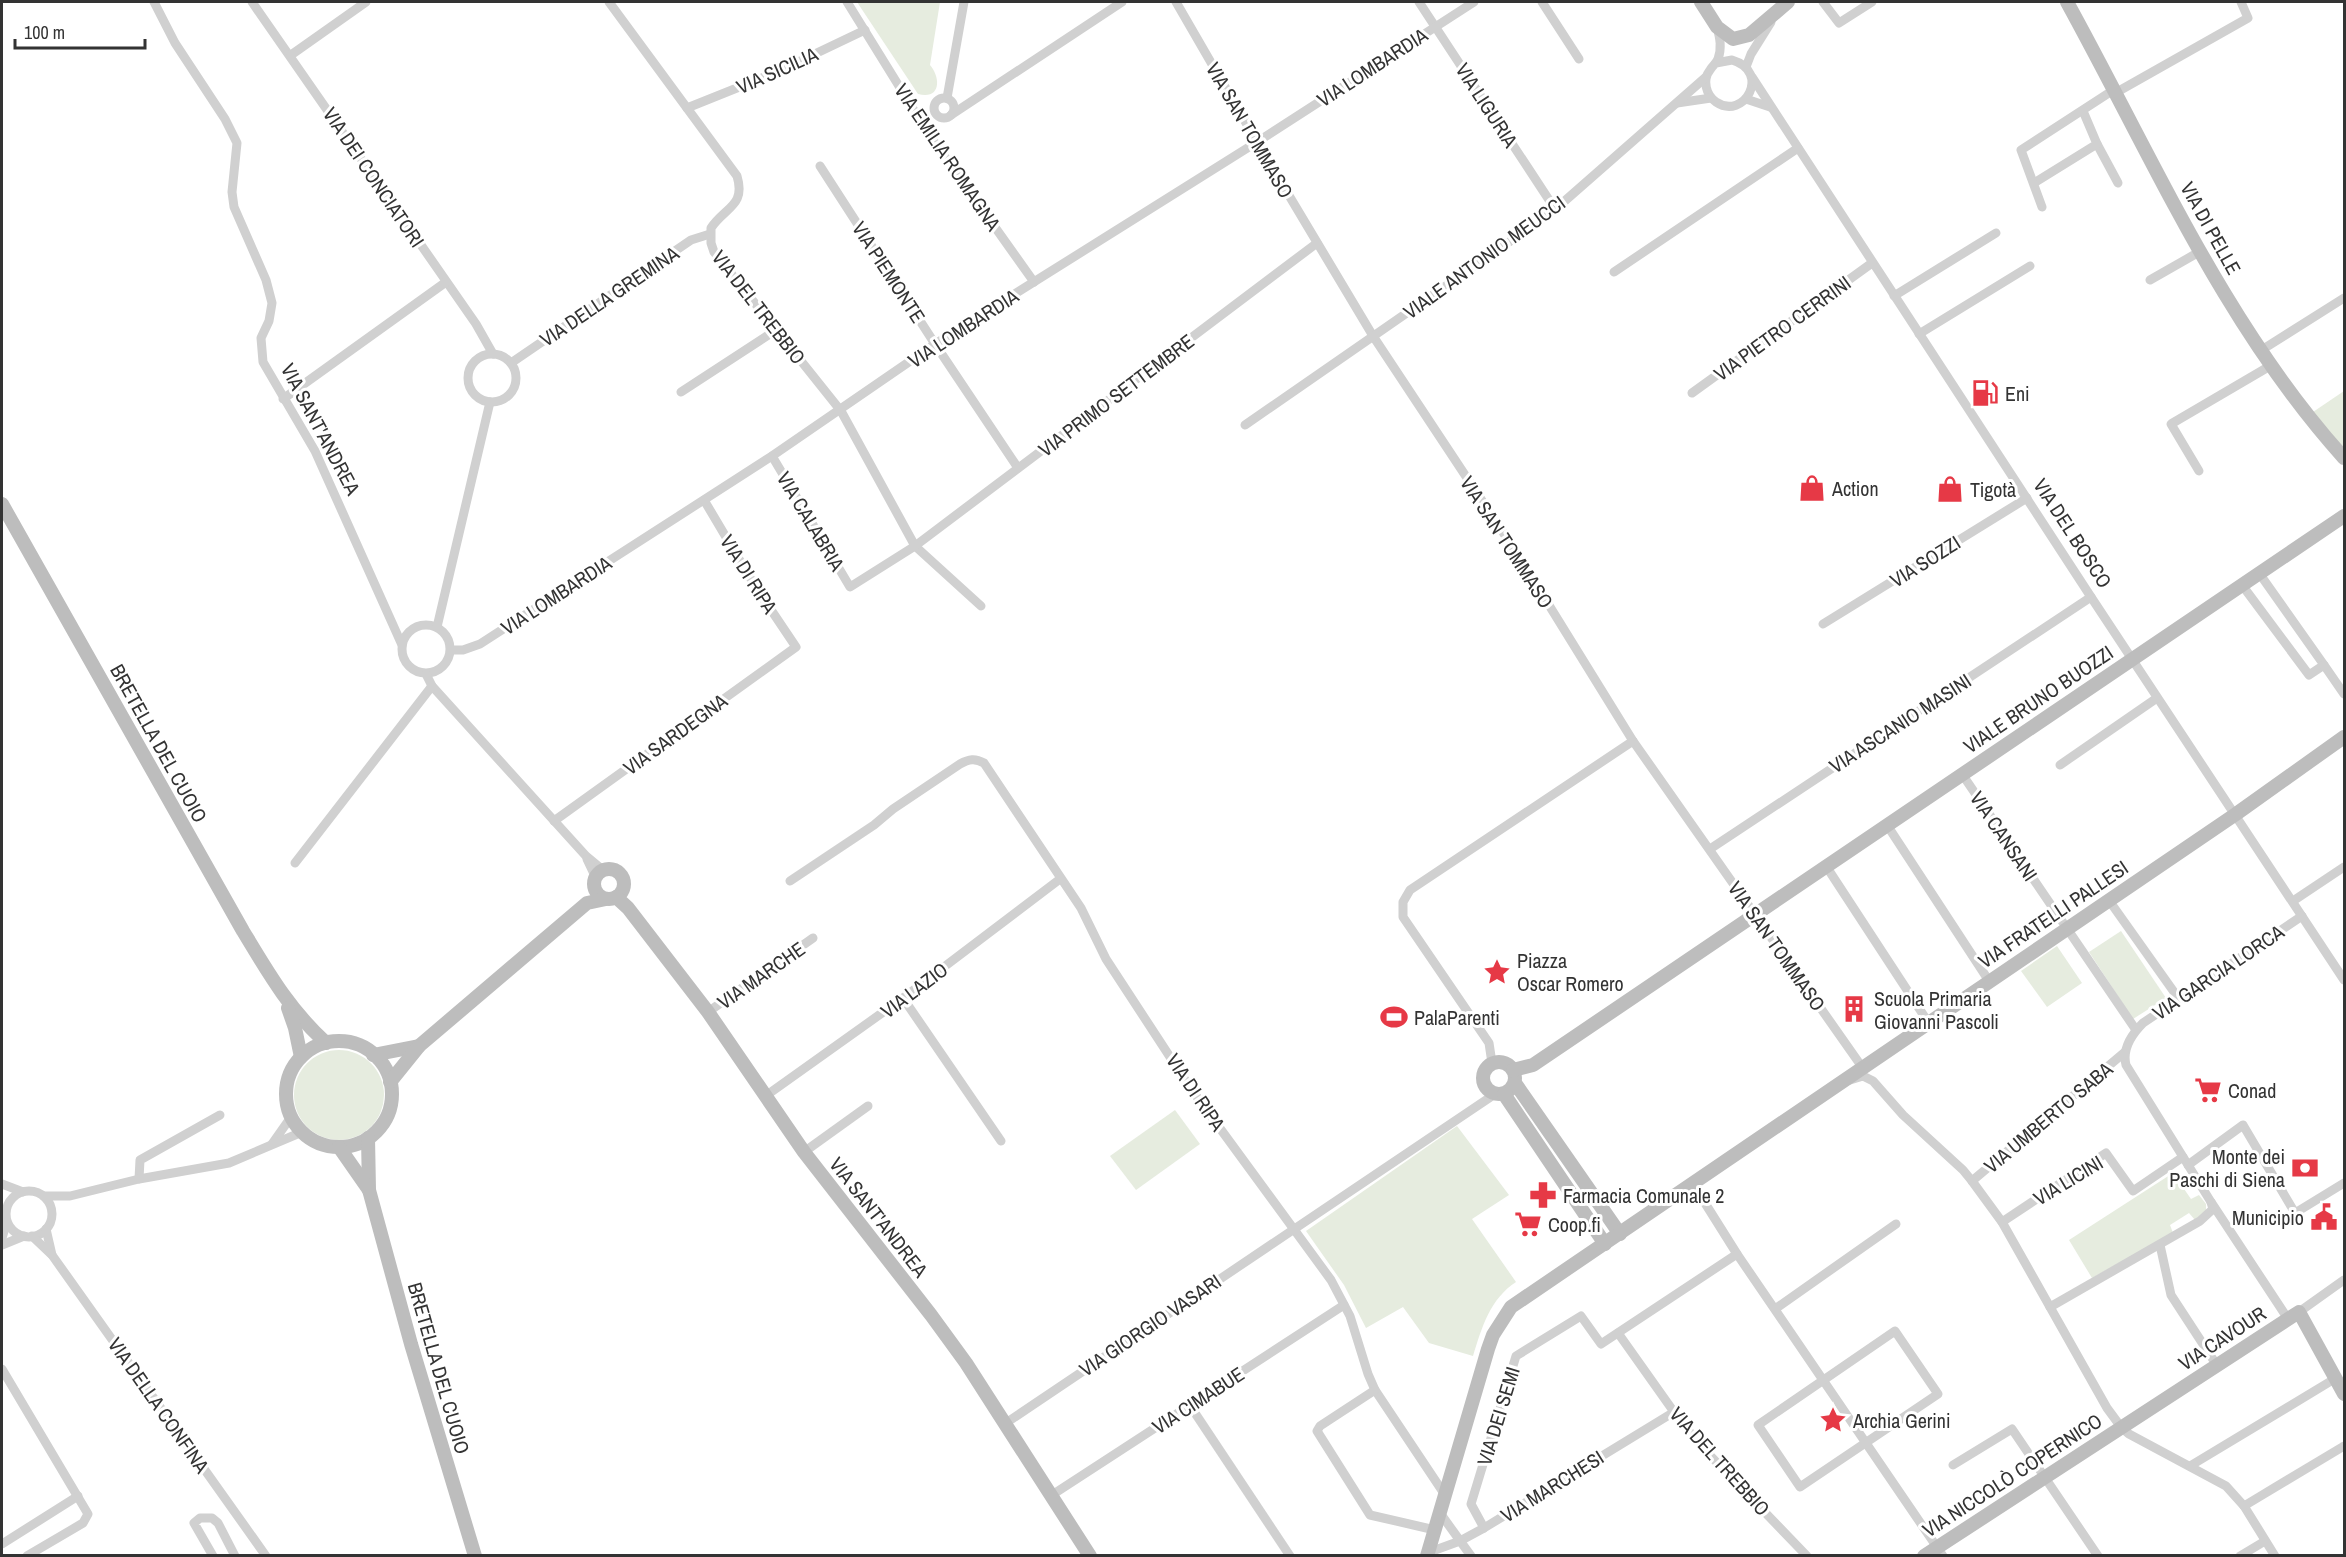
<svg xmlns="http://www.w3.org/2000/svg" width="2346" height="1557" viewBox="0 0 2346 1557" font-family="'Archivo Narrow',sans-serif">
<rect width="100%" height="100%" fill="#fff"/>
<!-- green -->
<g fill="#e6ecdf">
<path d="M857,2H940L930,65C941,78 941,100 918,94Z"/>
<path d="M2344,391V451L2313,412Z"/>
<path d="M2121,931L2166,998L2133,1019L2089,952Z"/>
<path d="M2057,946L2082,983L2047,1007L2021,971Z"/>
<circle cx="339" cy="1095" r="45"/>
<path d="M1175,1110L1200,1144L1136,1190L1110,1156Z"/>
<path d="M1457,1126L1509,1195L1472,1219L1516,1282C1490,1299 1482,1327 1473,1356L1429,1343L1403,1307L1366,1328L1344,1285L1306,1231Z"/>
<path d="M2173,1173L2191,1199L2199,1195L2206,1204V1213L2195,1220L2189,1213L2170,1225L2173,1233L2092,1278L2069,1240Z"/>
</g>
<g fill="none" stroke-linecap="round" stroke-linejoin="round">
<!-- street -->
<g stroke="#d0d0d0" stroke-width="9">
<path d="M154,2L175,43L225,119L237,143L232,192L234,207L266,280L272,303L269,321L261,338L263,362L315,451L402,645"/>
<path d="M252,2L476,324L493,354"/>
<path d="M609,2L737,176C746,206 725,207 711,228V243L714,252L841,411L915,546L981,606"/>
<path d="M847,2L928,133L1034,282"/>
<path d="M1176,2L1257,142L1373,336L1518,555L1633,741L1862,1067"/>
<path d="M1419,2L1555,209"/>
<path d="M1542,2L1579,59"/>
<path d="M1823,2L1839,23L1872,2"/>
<path d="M291,55L366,2"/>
<path d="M1716,63L1732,60C1772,72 1744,121 1716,102C1706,95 1702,80 1710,70C1713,65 1716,64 1718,59C1722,48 1720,38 1717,27"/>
<path d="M1746,67L1751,54L1771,22"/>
<path d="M1752,77L2091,597L2344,980"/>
<path d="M2117,92L2248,18L2241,2"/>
<circle cx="944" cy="108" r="10"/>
<path d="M947,98L964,2"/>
<path d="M1746,99L1770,107"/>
<path d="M1677,103L1711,98"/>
<path d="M687,108L777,72L865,30"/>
<path d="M951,115L1122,2"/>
<path d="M2097,144L2118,183"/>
<path d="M820,166L935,344L1018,468"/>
<path d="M2034,183L2097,144L2083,111"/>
<path d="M2042,207L2021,150L2115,89"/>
<path d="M1614,272L1798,148"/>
<path d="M2150,280L2199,252"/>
<path d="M1894,296L1996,233"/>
<path d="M1919,334L2030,266"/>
<path d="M2260,351L2344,298"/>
<circle cx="492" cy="378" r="24"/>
<path d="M511,363L691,240L710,234"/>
<path d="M681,392L776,330"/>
<path d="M1692,393L1872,263"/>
<path d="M283,399L446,282"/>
<path d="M1245,425L1551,213L1706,77"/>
<path d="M772,456L850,587L915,546L1317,243"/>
<path d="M2199,471L2171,424L2270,366"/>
<path d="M2242,585L2309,675L2324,665L2259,573"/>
<path d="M1823,624L2027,498"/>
<circle cx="426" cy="649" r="24"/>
<path d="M437,627L490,402"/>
<path d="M451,650H463L480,644L772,456L935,344L1257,142L1474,2"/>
<path d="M2324,665L2344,694"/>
<path d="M426,674L432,686L586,856L604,871"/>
<path d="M2060,765L2157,698"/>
<path d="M1962,774L2136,1030"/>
<path d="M554,821L796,647L755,586L704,500"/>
<path d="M1887,825L1989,981"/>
<path d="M1710,849L2091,597"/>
<path d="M587,859L596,878"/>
<path d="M295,863L432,686"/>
<path d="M1826,866L1928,1022"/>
<path d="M790,881L874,825L893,809L960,764C969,759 975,758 984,763L1081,908L1106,959L1189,1086L1331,1280L1350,1316L1368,1374L1375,1390L1445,1495"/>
<path d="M2108,899L2179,999"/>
<path d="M2293,901L2344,867"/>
<path d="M903,998L1001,1141"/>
<path d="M708,1012L813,938"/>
<path d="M1492,1063L1489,1043L1403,917V902L1410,890L1633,741"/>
<path d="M1850,1080L1863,1076L1873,1081L1903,1115L1963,1170L1972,1181L2002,1222L2107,1408L2121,1427L2129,1434L2226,1486L2244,1506L2275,1556"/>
<path d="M764,1097L903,998L1060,879"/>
<path d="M272,1144L291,1117"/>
<path d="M804,1152L868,1106"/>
<path d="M2188,1165L2243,1125L2295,1213L2344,1183"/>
<path d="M139,1179L140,1160L220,1115"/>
<path d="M1972,1181L2125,1052"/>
<path d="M2,1184L23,1192"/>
<path d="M1693,1184L1737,1254L1943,1556"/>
<circle cx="29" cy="1214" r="23"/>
<path d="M44,1196H70L139,1179L229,1163L302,1132"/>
<path d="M2002,1222L2106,1153L2133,1191L2183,1157"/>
<path d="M46,1229L52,1255"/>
<path d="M32,1236L52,1255L266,1556"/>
<path d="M2,1238L7,1222"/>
<path d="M2,1245L24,1236"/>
<path d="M2160,1245L2171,1295L2216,1364"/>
<path d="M2050,1307L2200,1221L2213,1209L2211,1202"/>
<path d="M1775,1309L1896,1224"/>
<path d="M2299,1312L2344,1280"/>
<path d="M2288,1319L2211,1202L2126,1065C2122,1049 2132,1034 2143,1023L2302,916"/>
<path d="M1895,1331L1938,1394L1800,1487L1758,1425Z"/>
<path d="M1618,1333L1674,1412L1700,1445L1807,1556"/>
<path d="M2,1369L88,1514L83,1523L27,1556"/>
<path d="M1375,1390L1320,1426L1317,1431L1370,1515L1435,1530"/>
<path d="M1189,1404L1290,1556"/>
<path d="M1006,1423L1495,1094"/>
<path d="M1953,1465L2012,1429L2098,1556"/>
<path d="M2190,1466L2336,1378"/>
<path d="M1052,1495L1344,1305"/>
<path d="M2244,1506L2344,1446"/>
<path d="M1440,1513L1471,1556"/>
<path d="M1484,1528L1471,1504L1516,1356L1581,1316L1601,1344L1737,1254"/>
<path d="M2,1544L78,1496"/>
<path d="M1427,1553L1460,1541L1484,1528L1674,1412"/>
<path d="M213,1556L194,1523L200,1518H212L218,1523L235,1556"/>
<path d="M2240,1556L2265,1541"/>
</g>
<!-- secondary -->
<g stroke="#bdbdbd" stroke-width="14">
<path d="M1701,2L1717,27L1733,39L1749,35L1788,2"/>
<path d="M2067,2C2153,158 2224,325 2344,458"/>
<path d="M2,504L243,931C269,974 289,1009 326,1043"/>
<circle cx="609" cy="884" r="15"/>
<path d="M616,897L628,908L708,1012L804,1152L931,1315L966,1363L1090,1556"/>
<path d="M288,1008L295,1028L301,1057"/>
<circle cx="339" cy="1094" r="53"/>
<path d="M373,1055L419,1046"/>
<circle cx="1499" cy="1078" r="16"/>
<path d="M1513,1070L1533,1065L2344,516"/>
<path d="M390,1082L419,1046L587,903L606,899"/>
<path d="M1515,1083L1620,1234"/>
<path d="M1504,1094L1605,1244"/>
<path d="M368,1138L369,1190L411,1344L475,1556"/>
<path d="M339,1147L369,1190"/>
<path d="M1427,1556L1488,1349L1493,1335L1511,1307L2236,814L2344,737"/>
<path d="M1924,1556L2299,1312L2344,1394"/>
</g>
</g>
<!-- icons -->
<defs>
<symbol id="fuel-bare" viewBox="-9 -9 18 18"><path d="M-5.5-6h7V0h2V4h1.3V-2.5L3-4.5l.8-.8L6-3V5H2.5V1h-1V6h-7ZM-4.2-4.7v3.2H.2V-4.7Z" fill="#e63946" stroke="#fff" stroke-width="2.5" paint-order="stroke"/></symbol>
<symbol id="shop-bare" viewBox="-9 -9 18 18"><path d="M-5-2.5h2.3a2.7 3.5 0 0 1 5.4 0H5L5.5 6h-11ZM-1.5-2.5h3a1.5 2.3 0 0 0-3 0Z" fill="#e63946" stroke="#fff" stroke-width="2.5" paint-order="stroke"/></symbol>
<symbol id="sight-bare" viewBox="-9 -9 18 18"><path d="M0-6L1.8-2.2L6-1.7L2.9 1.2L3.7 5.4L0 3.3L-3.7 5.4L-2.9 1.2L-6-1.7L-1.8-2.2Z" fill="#e63946" stroke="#fff" stroke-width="2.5" paint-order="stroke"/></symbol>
<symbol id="building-bare" viewBox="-9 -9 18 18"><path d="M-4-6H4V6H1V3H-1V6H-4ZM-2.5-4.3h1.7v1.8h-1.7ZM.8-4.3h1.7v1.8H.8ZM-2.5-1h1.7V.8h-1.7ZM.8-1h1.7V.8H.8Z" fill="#e63946" stroke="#fff" stroke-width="2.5" paint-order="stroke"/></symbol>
<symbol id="stadium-bare" viewBox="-9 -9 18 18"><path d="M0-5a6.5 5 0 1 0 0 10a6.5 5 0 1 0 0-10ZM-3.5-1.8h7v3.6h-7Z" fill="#e63946" stroke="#fff" stroke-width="2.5" paint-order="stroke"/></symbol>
<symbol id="supermarket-bare" viewBox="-9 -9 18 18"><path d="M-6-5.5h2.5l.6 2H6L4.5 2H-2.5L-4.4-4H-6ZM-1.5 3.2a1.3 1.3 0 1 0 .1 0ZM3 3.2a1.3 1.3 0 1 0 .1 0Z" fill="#e63946" stroke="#fff" stroke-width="2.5" paint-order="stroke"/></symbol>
<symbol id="bank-bare" viewBox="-9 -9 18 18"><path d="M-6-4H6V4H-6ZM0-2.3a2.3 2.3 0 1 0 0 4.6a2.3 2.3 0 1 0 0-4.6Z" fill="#e63946" stroke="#fff" stroke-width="2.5" paint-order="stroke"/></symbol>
<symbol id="pharmacy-bare" viewBox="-9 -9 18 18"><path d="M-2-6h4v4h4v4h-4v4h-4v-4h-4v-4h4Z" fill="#e63946" stroke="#fff" stroke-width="2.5" paint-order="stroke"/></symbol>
<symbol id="civic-bare" viewBox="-9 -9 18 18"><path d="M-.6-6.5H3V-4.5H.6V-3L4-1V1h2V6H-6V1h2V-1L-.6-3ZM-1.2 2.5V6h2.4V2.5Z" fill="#e63946" stroke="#fff" stroke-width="2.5" paint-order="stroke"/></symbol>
</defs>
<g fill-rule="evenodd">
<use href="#fuel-bare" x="1966" y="374" width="38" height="38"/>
<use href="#shop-bare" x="1793" y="469" width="38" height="38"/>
<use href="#shop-bare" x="1931" y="470" width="38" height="38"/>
<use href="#sight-bare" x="1478" y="953" width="38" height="38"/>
<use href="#building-bare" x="1835" y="990" width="38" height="38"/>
<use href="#stadium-bare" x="1375" y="998" width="38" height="38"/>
<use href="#supermarket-bare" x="2189" y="1071" width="38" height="38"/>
<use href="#bank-bare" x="2286" y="1149" width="38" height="38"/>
<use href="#pharmacy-bare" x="1524" y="1176" width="38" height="38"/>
<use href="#civic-bare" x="2305" y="1198" width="38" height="38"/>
<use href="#supermarket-bare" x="1509" y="1205" width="38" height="38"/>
<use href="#sight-bare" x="1814" y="1401" width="38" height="38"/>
</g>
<g text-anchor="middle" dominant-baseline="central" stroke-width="6" stroke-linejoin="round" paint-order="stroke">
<!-- street labels -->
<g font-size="20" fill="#333" stroke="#fff">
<text transform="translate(1372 67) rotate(-33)">VIA LOMBARDIA</text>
<text transform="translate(777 70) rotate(-24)">VIA SICILIA</text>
<text transform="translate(1487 105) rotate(57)">VIA LIGURIA</text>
<text transform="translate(1250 130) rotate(60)">VIA SAN TOMMASO</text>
<text transform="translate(948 157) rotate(56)">VIA EMILIA ROMAGNA</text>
<text transform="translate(374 177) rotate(56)">VIA DEI CONCIATORI</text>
<text transform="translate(2211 228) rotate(61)">VIA DI PELLE</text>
<text transform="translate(1484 257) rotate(-36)">VIALE ANTONIO MEUCCI</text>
<text transform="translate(889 272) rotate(57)">VIA PIEMONTE</text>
<text transform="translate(609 296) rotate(-34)">VIA DELLA GREMINA</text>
<text transform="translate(759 307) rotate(52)">VIA DEL TREBBIO</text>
<text transform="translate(963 328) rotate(-33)">VIA LOMBARDIA</text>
<text transform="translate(1782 328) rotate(-36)">VIA PIETRO CERRINI</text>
<text transform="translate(1116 395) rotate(-37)">VIA PRIMO SETTEMBRE</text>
<text transform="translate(321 429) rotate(62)">VIA SANT'ANDREA</text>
<text transform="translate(811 521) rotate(59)">VIA CALABRIA</text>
<text transform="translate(2073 533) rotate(57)">VIA DEL BOSCO</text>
<text transform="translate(1507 542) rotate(57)">VIA SAN TOMMASO</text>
<text transform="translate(1925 561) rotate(-32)">VIA SOZZI</text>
<text transform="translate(749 574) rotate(58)">VIA DI RIPA</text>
<text transform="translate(556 595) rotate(-33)">VIA LOMBARDIA</text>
<text transform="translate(2038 699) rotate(-34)">VIALE BRUNO BUOZZI</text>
<text transform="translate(1900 723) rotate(-33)">VIA ASCANIO MASINI</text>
<text transform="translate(675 734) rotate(-36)">VIA SARDEGNA</text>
<text transform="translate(159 743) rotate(61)">BRETELLA DEL CUOIO</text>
<text transform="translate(2004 836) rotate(56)">VIA CANSANI</text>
<text transform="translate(2053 914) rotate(-34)">VIA FRATELLI PALLESI</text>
<text transform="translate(1777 946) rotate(55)">VIA SAN TOMMASO</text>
<text transform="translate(2218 972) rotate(-34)">VIA GARCIA LORCA</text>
<text transform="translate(761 975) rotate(-35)">VIA MARCHE</text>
<text transform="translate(914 990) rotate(-37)">VIA LAZIO</text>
<text transform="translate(1196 1092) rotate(56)">VIA DI RIPA</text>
<text transform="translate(2048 1117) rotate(-40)">VIA UMBERTO SABA</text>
<text transform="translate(2068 1180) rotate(-31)">VIA LICINI</text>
<text transform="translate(879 1217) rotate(52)">VIA SANT'ANDREA</text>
<text transform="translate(1150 1325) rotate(-34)">VIA GIORGIO VASARI</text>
<text transform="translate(2222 1338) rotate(-33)">VIA CAVOUR</text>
<text transform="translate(439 1368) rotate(74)">BRETELLA DEL CUOIO</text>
<text transform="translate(1198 1400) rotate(-33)">VIA CIMABUE</text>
<text transform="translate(159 1405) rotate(55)">VIA DELLA CONFINA</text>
<text transform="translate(1498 1416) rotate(-73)">VIA DEI SEMI</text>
<text transform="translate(1720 1461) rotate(48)">VIA DEL TREBBIO</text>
<text transform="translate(2012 1475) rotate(-33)">VIA NICCOLÒ COPERNICO</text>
<text transform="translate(1552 1486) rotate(-32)">VIA MARCHESI</text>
</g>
<!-- poi labels -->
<g font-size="20" fill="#333" stroke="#fff" text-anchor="start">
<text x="2005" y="393">Eni</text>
<text x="1832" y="488">Action</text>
<text x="1970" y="489">Tigotà</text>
<text x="1517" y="960">Piazza<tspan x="1517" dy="23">Oscar Romero</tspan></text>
<text x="1874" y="998">Scuola Primaria<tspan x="1874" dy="23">Giovanni Pascoli</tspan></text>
<text x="1414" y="1017">PalaParenti</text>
<text x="2228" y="1090">Conad</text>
<text x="2285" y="1156" text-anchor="end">Monte dei<tspan x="2285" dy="23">Paschi di Siena</tspan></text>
<text x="1563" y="1195">Farmacia Comunale 2</text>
<text x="2304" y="1217" text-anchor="end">Municipio</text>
<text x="1548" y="1224">Coop.fi</text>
<text x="1853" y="1420">Archia Gerini</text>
</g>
</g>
<!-- border -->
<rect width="2346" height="1557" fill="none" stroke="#333333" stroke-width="6"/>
<!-- scale -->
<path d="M15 39v9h130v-9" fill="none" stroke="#333333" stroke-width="3"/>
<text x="24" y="39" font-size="18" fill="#333333" stroke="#ffffff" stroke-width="4.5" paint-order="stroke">100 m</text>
</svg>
